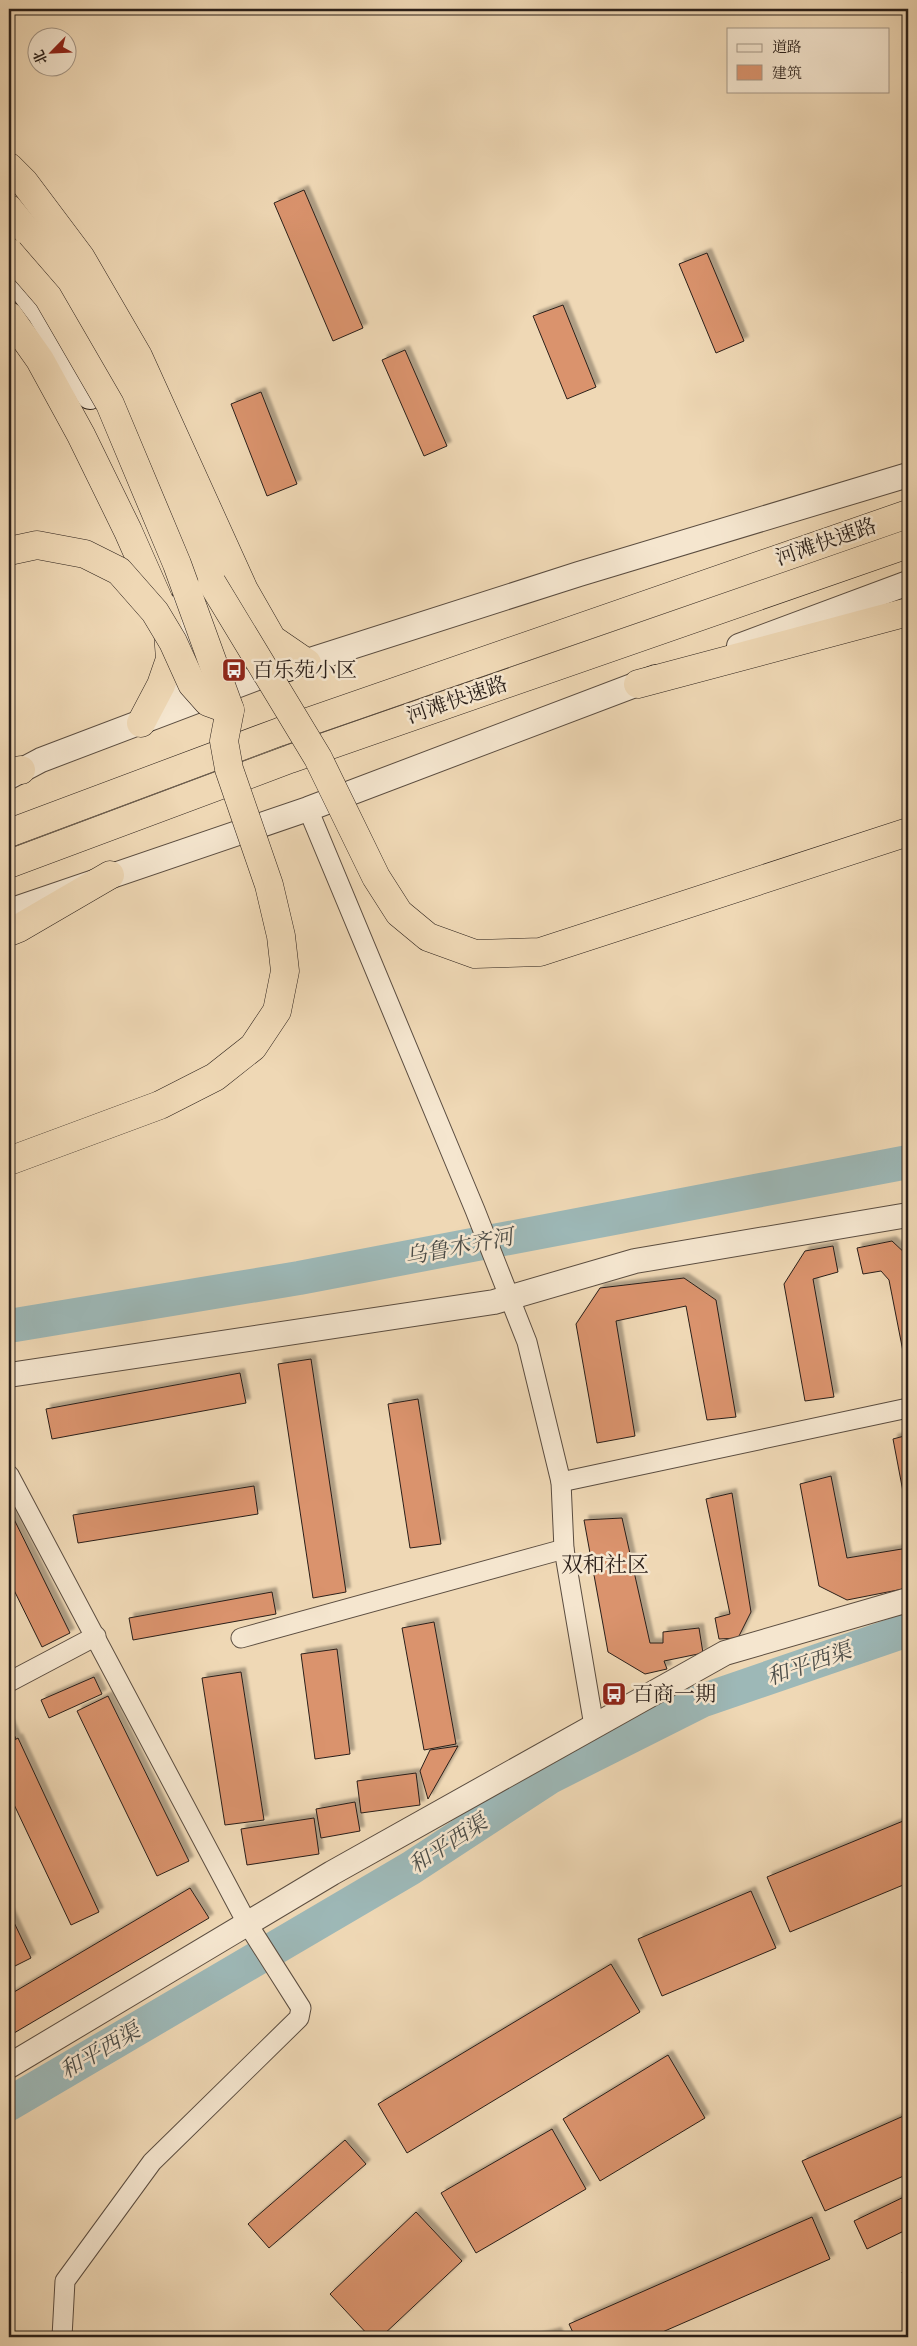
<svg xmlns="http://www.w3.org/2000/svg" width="917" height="2346" viewBox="0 0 917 2346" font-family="'IM FELL Double Pica','Noto Serif SC',serif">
<defs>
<filter id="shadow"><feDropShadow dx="4.5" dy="-4.5" stdDeviation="1" flood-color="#0004"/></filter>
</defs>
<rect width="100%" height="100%" fill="#efd8b5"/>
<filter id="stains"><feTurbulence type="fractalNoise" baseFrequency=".004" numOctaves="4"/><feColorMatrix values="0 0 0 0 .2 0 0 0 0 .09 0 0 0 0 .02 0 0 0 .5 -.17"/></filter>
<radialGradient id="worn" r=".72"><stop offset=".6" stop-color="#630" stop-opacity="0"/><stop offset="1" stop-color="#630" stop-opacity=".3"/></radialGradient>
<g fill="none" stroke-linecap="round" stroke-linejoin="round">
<!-- river -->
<g stroke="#9db8b7" stroke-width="34">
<path d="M9,1326L299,1278L908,1162"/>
<path d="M9,2104L411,1868L550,1777L701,1701L908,1630"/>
</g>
</g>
<!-- building -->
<g fill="#da936d" stroke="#2a1f19" filter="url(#shadow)">
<path d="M304,190L363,328L333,341L274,203Z"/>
<path d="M707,253L744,341L716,353L679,264Z"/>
<path d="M563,305L596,387L567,399L533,316Z"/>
<path d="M405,350L447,446L424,456L382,360Z"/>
<path d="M261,392L297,484L267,496L231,404Z"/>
<path d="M892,1241L908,1256V1377L889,1280L881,1271L863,1274L857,1248Z"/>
<path d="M833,1246L838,1272L813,1279L834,1397L805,1401L784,1284L805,1251Z"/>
<path d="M684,1278L716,1300L736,1417L707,1420L686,1306L616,1321L635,1436L597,1443L576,1324L600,1288Z"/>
<path d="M311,1359L346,1592L313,1598L278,1364Z"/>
<path d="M240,1373L246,1403L52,1439L46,1409Z"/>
<path d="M418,1399L441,1544L410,1548L388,1404Z"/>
<path d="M908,1435V1518L893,1439Z"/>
<path d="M831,1476L847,1558L908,1548V1588L847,1600L819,1586L800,1484Z"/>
<path d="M254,1486L258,1514L78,1543L73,1515Z"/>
<path d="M732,1493L751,1612L738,1638L719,1639L715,1618L730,1614L706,1499Z"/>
<path d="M9,1509L70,1633L42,1647L9,1580Z"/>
<path d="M622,1518L650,1643H663V1632L699,1628L703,1653L664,1661L667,1669L645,1674L608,1652L584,1520Z"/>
<path d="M272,1592L276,1614L133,1640L129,1618Z"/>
<path d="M434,1622L456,1744L424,1750L402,1628Z"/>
<path d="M337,1649L350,1754L315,1759L301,1654Z"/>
<path d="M241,1672L264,1820L225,1825L202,1678Z"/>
<path d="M94,1677L102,1694L49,1718L41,1700Z"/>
<path d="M108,1696L189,1861L157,1876L77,1711Z"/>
<path d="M9,1723L16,1739L9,1742Z"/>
<path d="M18,1738L99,1912L71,1925L9,1794V1743Z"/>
<path d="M458,1746L428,1799L420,1771L430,1750Z"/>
<path d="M416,1773L420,1805L361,1813L357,1781Z"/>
<path d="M355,1802L360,1831L321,1838L316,1809Z"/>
<path d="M314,1818L319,1854L247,1865L241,1829Z"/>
<path d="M908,1819V1883L790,1932L767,1877Z"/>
<path d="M190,1888L209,1918L9,2036V1995Z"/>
<path d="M751,1891L776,1948L662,1996L638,1939Z"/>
<path d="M9,1912L31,1958L9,1969Z"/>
<path d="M611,1964L640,2012L407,2153L378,2104Z"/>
<path d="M668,2055L705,2118L600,2181L563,2119Z"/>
<path d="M908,2114V2174L825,2211L802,2161Z"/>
<path d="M552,2129L586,2189L476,2253L441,2193Z"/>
<path d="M345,2140L366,2164L269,2248L248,2224Z"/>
<path d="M908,2195V2229L867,2249L854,2221Z"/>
<path d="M416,2212L462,2261L381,2337H370L330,2294Z"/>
<path d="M812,2217L830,2259L651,2337H575L569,2324Z"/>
<path d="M908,2269V2286L902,2272Z"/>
<path d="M557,2332L559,2337H537Z"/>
</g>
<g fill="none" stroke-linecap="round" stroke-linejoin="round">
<defs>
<g id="minor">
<path d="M308,809L475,1210L527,1342L561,1482L564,1549L594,1726"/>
<path d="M9,1475L247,1923L301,2008L299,2018L152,2162L65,2281L62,2337"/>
<path d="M561,1482L908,1408"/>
<path d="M241,1638L564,1549"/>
<path d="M9,1682L96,1636"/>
</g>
<g id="tertiary">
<path d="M739,646L908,583"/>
<path d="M9,777L41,760L273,672L579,574L908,475"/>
<path d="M9,911L308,809L656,677"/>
<path d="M9,1375L494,1302L635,1261L908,1215"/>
<path d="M9,2066L332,1873L725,1653L908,1600"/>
</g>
<g id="secondary">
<path d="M9,271L41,314L90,396"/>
<path d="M250,630L261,647L288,668"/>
<path d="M146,719L176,691L188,660L189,636L184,602"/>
</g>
<g id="trunk">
<path d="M9,167L24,182L81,258L138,356L244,590L272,639L307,663"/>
<path d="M9,209L44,252L95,325L154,440L212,583"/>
<path d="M9,316L40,360L81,435L128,531L167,619L170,659L161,685L141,723"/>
<path d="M638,684L908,612"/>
<path d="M9,772L21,770"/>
<path d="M9,833L279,732L908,514"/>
<path d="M9,864L290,759L908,544"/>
<path d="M9,932L19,928L110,875"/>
</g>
</defs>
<!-- minor casing -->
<use href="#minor" stroke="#5b4d40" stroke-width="21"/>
<!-- tertiary casing -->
<use href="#tertiary" stroke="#5b4d40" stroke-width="26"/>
<!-- secondary casing -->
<use href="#secondary" stroke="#2a1f19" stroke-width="28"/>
<!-- trunk casing -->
<use href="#trunk" stroke="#2a1f19" stroke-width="29"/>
<!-- minor -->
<use href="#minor" stroke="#f5e6cf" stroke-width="19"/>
<!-- tertiary -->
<use href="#tertiary" stroke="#f5e6cf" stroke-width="24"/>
<!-- secondary -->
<use href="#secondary" stroke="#f5e6cf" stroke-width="26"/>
<!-- trunk -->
<use href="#trunk" stroke="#efd8b5" stroke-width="28"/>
<defs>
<g id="trunk-bridge">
<path d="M9,252L48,297L110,404L177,564L230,710L224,741L229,769L269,885L281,936L285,971L277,1011L253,1047L215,1077L160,1105L9,1161"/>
<path d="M9,551L37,545L85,554L119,571L155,612L173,642L192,684L208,702L230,710"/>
<path d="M212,583L318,758L376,877L399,913L428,937L475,954L540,952L908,832"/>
</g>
</defs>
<!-- trunk-bridge casing -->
<use href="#trunk-bridge" stroke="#2a1f19" stroke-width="29" stroke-linecap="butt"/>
<!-- trunk-bridge -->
<use href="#trunk-bridge" stroke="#efd8b5" stroke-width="28"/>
</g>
<!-- icons -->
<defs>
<symbol id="bus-square" viewBox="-11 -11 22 22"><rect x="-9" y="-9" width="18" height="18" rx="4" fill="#8f2418" stroke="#f5e6cf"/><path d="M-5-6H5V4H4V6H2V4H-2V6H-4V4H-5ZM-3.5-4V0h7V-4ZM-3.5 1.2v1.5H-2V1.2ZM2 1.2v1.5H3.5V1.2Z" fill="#fff"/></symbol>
</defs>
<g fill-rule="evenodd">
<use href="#bus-square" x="220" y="656" width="28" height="28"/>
<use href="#bus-square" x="600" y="1680" width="28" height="28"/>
</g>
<g text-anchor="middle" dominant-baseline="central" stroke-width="5" stroke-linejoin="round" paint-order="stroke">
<!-- street labels -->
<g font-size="21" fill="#2a1f19" stroke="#f5e6cf">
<text transform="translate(826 542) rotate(-19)">河滩快速路</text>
<text transform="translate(457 700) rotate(-19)">河滩快速路</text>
</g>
<!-- poi labels -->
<g font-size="21" fill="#2a1f19" stroke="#f5e6cf" text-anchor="start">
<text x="252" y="670">百乐苑小区</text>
<text x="632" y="1694">百商一期</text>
</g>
<!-- water labels -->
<g font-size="22" font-style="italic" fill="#4c4d48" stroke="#f5e6cf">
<text transform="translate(459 1247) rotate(-11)">乌鲁木齐河</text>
<text transform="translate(809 1664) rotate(-19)">和平西渠</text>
<text transform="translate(448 1844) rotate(-33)">和平西渠</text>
<text transform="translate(100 2051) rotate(-30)">和平西渠</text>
</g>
<!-- neighbourhood labels -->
<g font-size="22" fill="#2a1f19" stroke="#f5e6cf">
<text x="605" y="1565">双和社区</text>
</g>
</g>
<!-- margin -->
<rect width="917" height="2346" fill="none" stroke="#efd8b5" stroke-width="30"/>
<rect x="10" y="10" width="897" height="2326" fill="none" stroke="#2a1f19" stroke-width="2.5"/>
<rect x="15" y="15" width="887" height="2316" fill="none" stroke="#2a1f19"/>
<!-- legend -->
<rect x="727" y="28" width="162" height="65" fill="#f5e6cf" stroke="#a49686"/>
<rect x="737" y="44" width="25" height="8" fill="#f5e6cf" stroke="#a49686"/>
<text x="772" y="52" font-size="15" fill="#2a1f19">道路</text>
<rect x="737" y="65" width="25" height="15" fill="#da936d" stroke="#a49686"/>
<text x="772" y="78" font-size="15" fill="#2a1f19">建筑</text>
<!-- north arrow -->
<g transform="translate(52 52) rotate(246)"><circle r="24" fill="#f5e6cf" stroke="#a49686"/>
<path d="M0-4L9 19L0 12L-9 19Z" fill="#8f2418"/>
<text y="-8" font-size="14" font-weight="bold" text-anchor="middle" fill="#2a1f19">北</text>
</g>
<rect width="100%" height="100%" filter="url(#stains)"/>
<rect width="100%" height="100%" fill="url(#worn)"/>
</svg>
